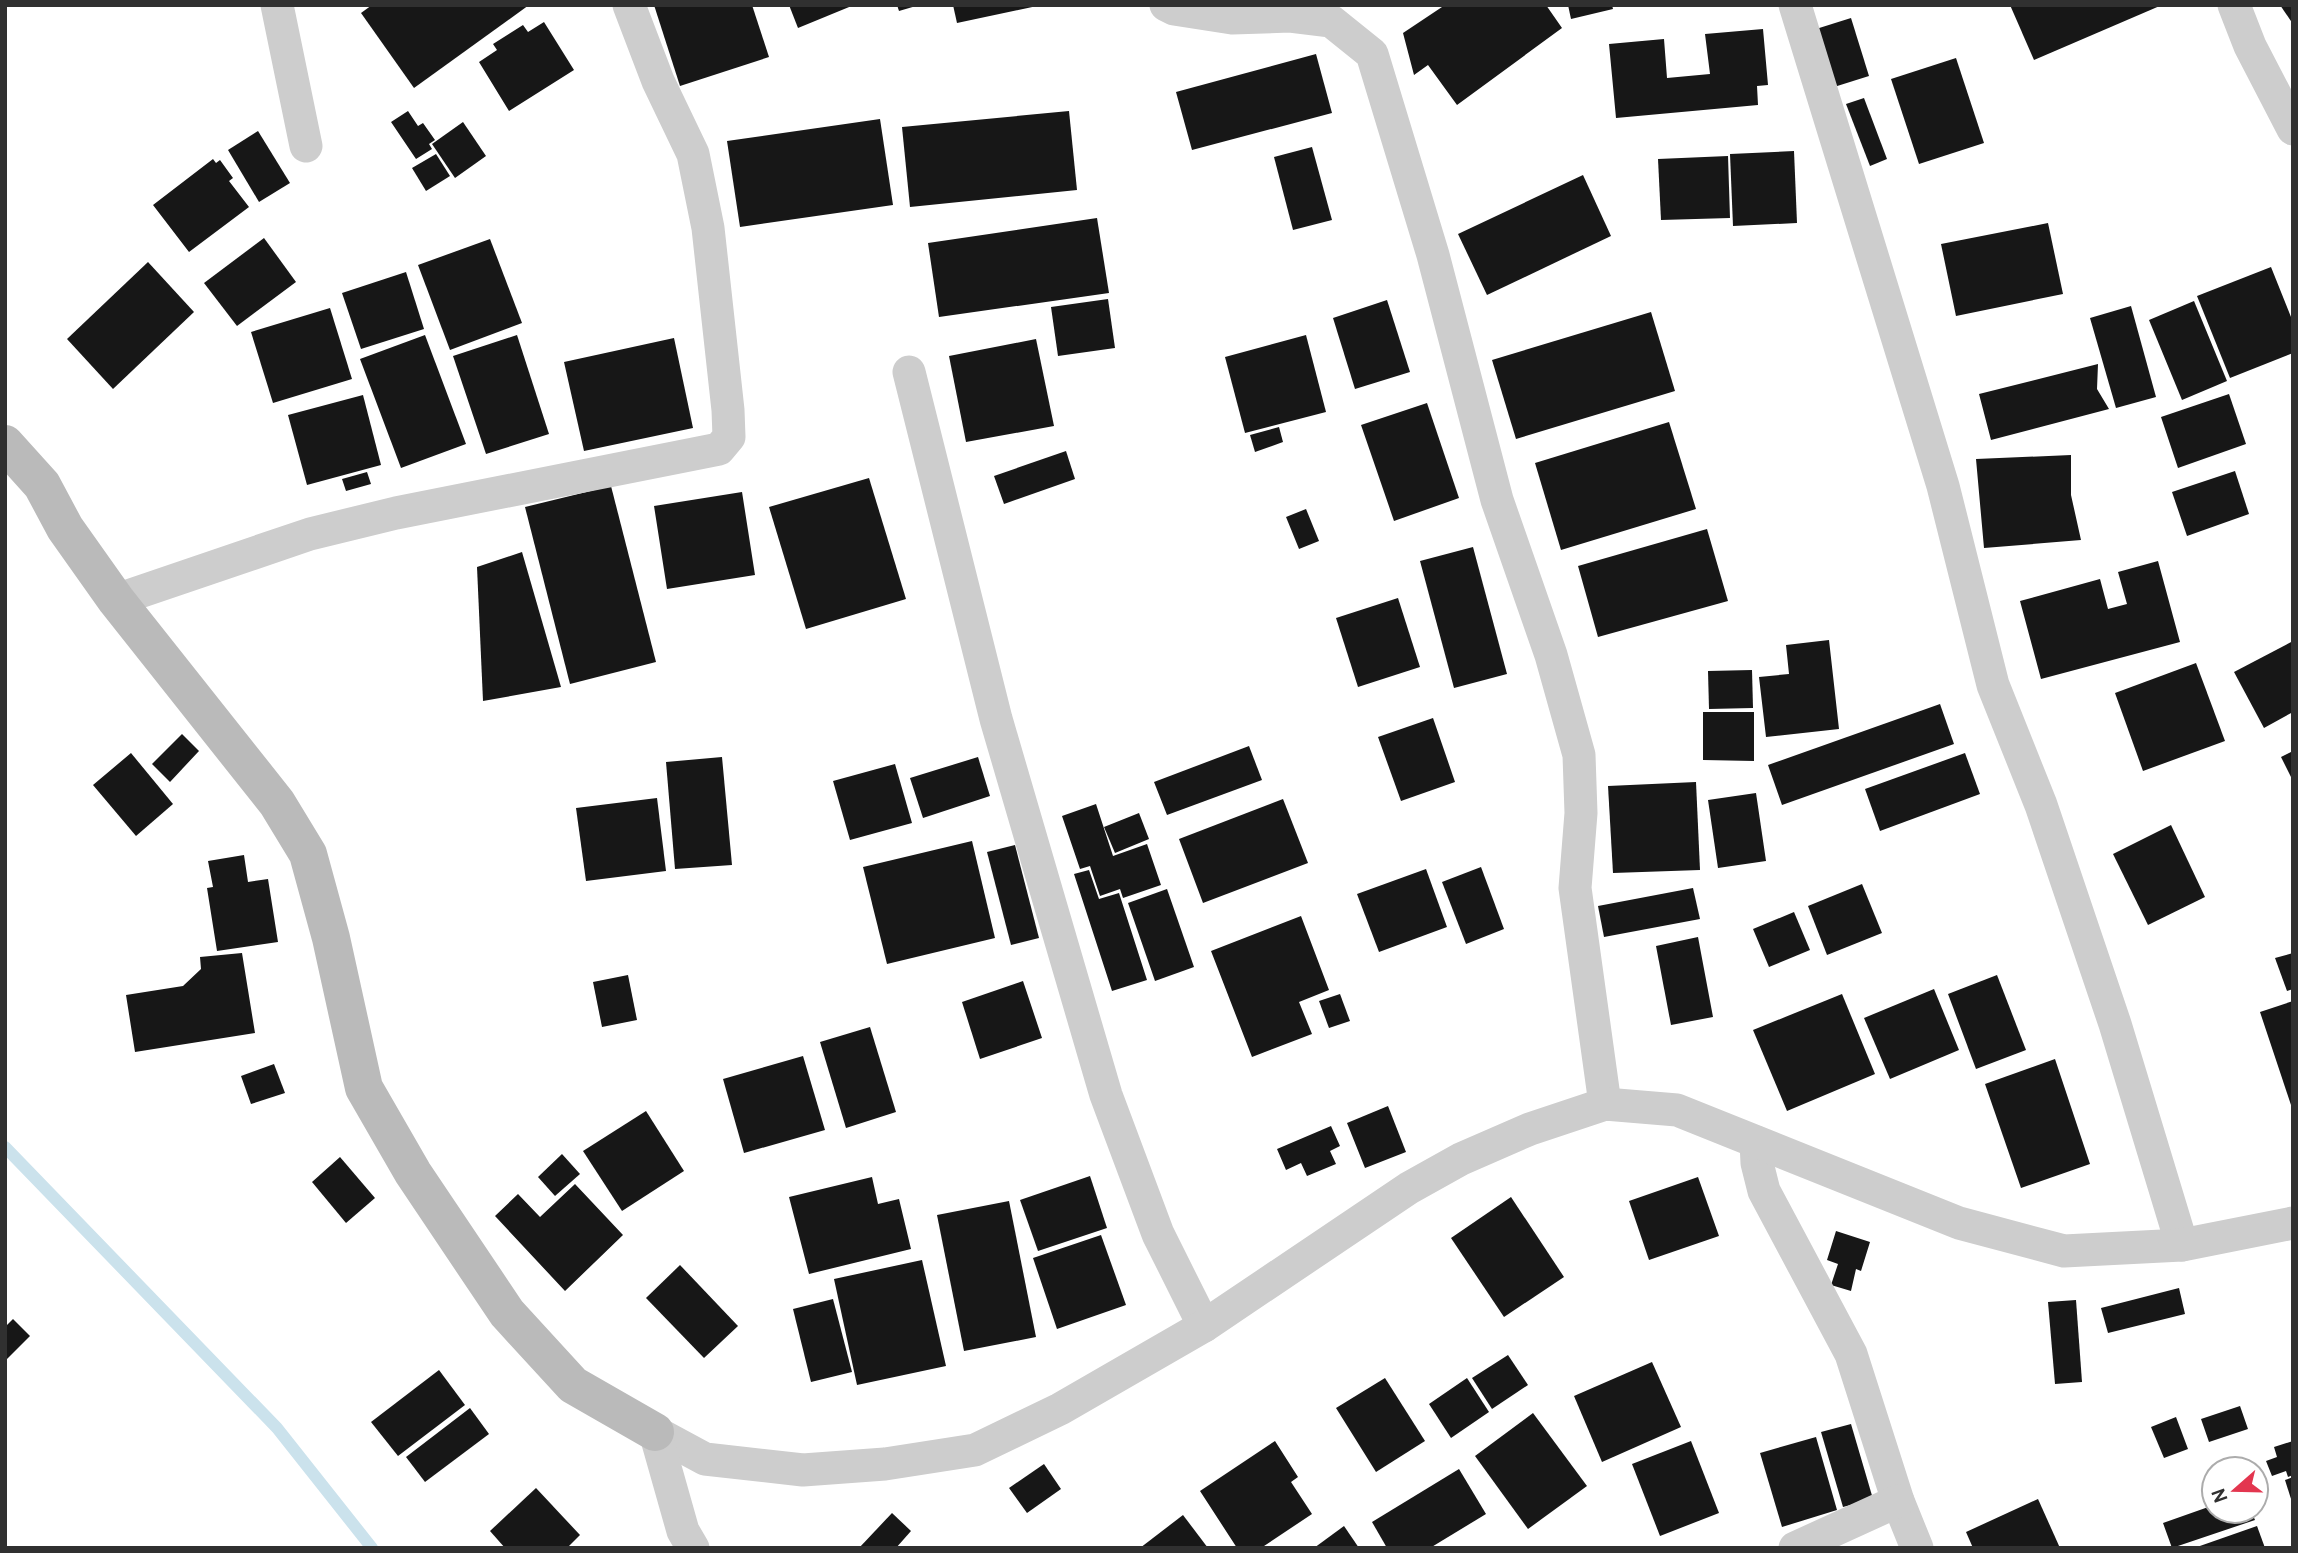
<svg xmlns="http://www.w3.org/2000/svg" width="2298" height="1553" viewBox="0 0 2298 1553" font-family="Overpass,sans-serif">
<rect width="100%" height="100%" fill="#fff"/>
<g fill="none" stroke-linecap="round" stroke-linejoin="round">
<!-- stream -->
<path stroke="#cbe2ec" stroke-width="12" d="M5,1147L277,1428L372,1548"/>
</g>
<!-- building -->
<g fill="#171717">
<path d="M372,5H529L414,88L361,13Z"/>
<path d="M654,5H752L769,57L680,86Z"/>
<path d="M789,5H854L798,28Z"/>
<path d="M897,5H916V6L899,11Z"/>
<path d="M953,5H1037V6L957,23Z"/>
<path d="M1445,5H1546L1562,28L1457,105L1428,65L1414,75L1403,33Z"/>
<path d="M1568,5H1612L1613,9L1571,19Z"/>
<path d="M2010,5H2162L2034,60Z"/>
<path d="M2280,5H2293V24Z"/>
<path d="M1851,18L1869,76L1834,87L1816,29Z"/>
<path d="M544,22L574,70L509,111L479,62L497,50L493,44L523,25L528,32Z"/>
<path d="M1763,29L1768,85L1757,86L1758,105L1616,118L1609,44L1664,39L1667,78L1710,74L1705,34Z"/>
<path d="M1316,54L1332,113L1192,150L1176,92Z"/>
<path d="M1956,58L1984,143L1919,164L1891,79Z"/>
<path d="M1864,98L1887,159L1870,166L1846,104Z"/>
<path d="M408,111L418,126L423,123L435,140L429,144L432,149L416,159L391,122Z"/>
<path d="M1069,111L1077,190L910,207L902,127Z"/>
<path d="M880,119L893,205L740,227L727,141Z"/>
<path d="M463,122L486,156L455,178L432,144Z"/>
<path d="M258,131L290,183L259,202L228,150Z"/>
<path d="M1312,147L1332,220L1293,230L1274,157Z"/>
<path d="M1794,151L1797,223L1733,226L1730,154Z"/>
<path d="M436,154L450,176L426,191L412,168Z"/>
<path d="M1728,156L1730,218L1661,220L1658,159Z"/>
<path d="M213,159L216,163L220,160L233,178L229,181L249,207L189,252L153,205Z"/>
<path d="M1583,175L1611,236L1487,295L1458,234Z"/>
<path d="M1097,218L1109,293L939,317L928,243Z"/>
<path d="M2048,223L2063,294L1956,316L1941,244Z"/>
<path d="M264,238L296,282L237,326L204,283Z"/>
<path d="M490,239L522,323L450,350L418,265Z"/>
<path d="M148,262L194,312L113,389L67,339Z"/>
<path d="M2271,267L2293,322V353L2230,378L2197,296Z"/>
<path d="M406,272L424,329L361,349L342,293Z"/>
<path d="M1108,299L1115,348L1058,356L1051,307Z"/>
<path d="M1387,300L1410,372L1355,389L1333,318Z"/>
<path d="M2194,301L2227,381L2182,400L2149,320Z"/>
<path d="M2131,306L2156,397L2116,408L2090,318Z"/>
<path d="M330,308L352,379L273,403L251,332Z"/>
<path d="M1651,312L1675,391L1516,439L1492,360Z"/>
<path d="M425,335L466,444L401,468L360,359Z"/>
<path d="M517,335L549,434L486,454L453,356Z"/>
<path d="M1306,335L1326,412L1245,433L1225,357Z"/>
<path d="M674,338L693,428L584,451L564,362Z"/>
<path d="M1036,339L1054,426L966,442L949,356Z"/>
<path d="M2098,364L2097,389L2109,409L1991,440L1979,394Z"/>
<path d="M2229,394L2246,444L2178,468L2161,417Z"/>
<path d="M363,395L381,465L307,485L288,415Z"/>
<path d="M1427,403L1459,498L1394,521L1361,425Z"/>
<path d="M1669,422L1696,509L1561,550L1535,463Z"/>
<path d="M1279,427L1283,442L1255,452L1250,435Z"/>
<path d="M1066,451L1075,479L1004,504L994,476Z"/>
<path d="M2071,455V495L2081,540L1984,548L1976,459Z"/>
<path d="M2235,471L2249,514L2187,536L2172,492Z"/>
<path d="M367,472L371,484L346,491L342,479Z"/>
<path d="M869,478L906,599L806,629L769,507Z"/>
<path d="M611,486L656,662L570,684L525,507Z"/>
<path d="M742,492L755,575L667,589L654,506Z"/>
<path d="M1306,509L1319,541L1299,549L1286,517Z"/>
<path d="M1707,529L1728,601L1598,637L1578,566Z"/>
<path d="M1473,547L1507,674L1454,688L1420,561Z"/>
<path d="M522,552L561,687L483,701L477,567Z"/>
<path d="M2158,561L2180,642L2041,679L2020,601L2100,579L2108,609L2127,604L2118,572Z"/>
<path d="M1398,598L1420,667L1358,687L1336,618Z"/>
<path d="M1829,640L1839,729L1766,737L1759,677L1789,674L1786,645Z"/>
<path d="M2293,641V712L2264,728L2234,672Z"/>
<path d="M2196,663L2225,741L2143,771L2115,693Z"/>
<path d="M1752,670L1753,708L1709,709L1708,671Z"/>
<path d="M1940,704L1954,744L1782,805L1768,765Z"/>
<path d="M1703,712H1754V761L1703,760Z"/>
<path d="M1433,718L1455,782L1401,801L1378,737Z"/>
<path d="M182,734L199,751L170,782L152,764Z"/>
<path d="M1249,746L1262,780L1167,815L1154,782Z"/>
<path d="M2293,751V781L2281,757Z"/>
<path d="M131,753L173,804L136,836L93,785Z"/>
<path d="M1965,753L1980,794L1880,831L1865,789Z"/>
<path d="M722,757L732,865L675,869L666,762Z"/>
<path d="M978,757L990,796L923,818L910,778Z"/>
<path d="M895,764L912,823L850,840L833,781Z"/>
<path d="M1696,782L1700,870L1613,873L1608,786Z"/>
<path d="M1756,793L1766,861L1718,868L1708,800Z"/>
<path d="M657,798L666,871L586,881L576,808Z"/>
<path d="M1283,799L1308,863L1203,903L1179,839Z"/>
<path d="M1096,804L1113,856L1147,844L1161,885L1123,898L1120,889L1100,896L1090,866L1080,869L1062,816Z"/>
<path d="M1139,813L1149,839L1115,853L1104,827Z"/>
<path d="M2171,825L2205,897L2148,925L2113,854Z"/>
<path d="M972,841L995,938L887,964L863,867Z"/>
<path d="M1015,845L1039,938L1011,945L987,852Z"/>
<path d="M244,855L248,882L268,879L278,942L217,951L207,888L213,887L208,861Z"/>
<path d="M1481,867L1504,929L1466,944L1442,882Z"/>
<path d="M1426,869L1447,927L1379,952L1357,894Z"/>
<path d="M1089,870L1099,899L1119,893L1147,980L1112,991L1074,874Z"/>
<path d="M1862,884L1882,933L1827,955L1808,906Z"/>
<path d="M1693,888L1700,919L1604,937L1598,906Z"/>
<path d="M1167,889L1194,967L1155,981L1128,903Z"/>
<path d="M1794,912L1810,950L1769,967L1753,929Z"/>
<path d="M1301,916L1329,990L1299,1002L1312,1034L1252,1057L1211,951Z"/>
<path d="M1698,937L1713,1017L1671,1025L1656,946Z"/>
<path d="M242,953L255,1033L135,1052L126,995L183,986L201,969L200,957Z"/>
<path d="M2293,953V989L2287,991L2275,958Z"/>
<path d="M628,975L637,1020L602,1027L593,982Z"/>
<path d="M1997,975L2026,1050L1976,1069L1948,994Z"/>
<path d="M1023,981L1042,1038L980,1059L962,1002Z"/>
<path d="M1934,989L1959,1050L1890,1079L1864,1018Z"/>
<path d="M1340,994L1350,1021L1329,1028L1319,1001Z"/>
<path d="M1842,994L1875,1074L1787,1111L1753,1030Z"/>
<path d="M2293,1001V1108H2292L2260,1012Z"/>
<path d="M870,1027L896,1112L846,1128L820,1042Z"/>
<path d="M803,1056L825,1130L744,1153L723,1079Z"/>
<path d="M2055,1059L2090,1164L2021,1188L1985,1084Z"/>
<path d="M274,1064L285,1093L251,1104L241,1076Z"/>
<path d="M1388,1106L1406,1152L1365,1168L1347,1123Z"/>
<path d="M646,1111L684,1171L622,1211L583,1151Z"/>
<path d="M1331,1126L1340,1146L1330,1151L1336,1164L1307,1176L1301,1163L1286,1170L1277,1149Z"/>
<path d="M562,1154L580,1174L555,1196L538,1177Z"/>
<path d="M340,1157L375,1198L346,1223L312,1182Z"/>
<path d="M1090,1176L1107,1228L1038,1251L1020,1200Z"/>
<path d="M872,1177L878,1204L899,1199L911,1249L809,1274L789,1197Z"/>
<path d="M1698,1177L1719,1236L1649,1260L1629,1201Z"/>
<path d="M575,1184L623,1235L565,1291L495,1216L518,1194L540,1217Z"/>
<path d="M1511,1197L1564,1277L1504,1317L1451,1238Z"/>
<path d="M1009,1201L1036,1337L964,1351L937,1215Z"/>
<path d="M1836,1231L1870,1242L1861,1271L1856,1269L1851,1291L1831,1285L1838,1264L1827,1260Z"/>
<path d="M1101,1235L1126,1305L1057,1329L1033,1258Z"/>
<path d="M922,1260L946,1366L857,1385L834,1279Z"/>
<path d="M680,1265L738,1326L704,1358L646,1298Z"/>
<path d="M2179,1288L2185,1314L2108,1333L2101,1308Z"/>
<path d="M833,1299L852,1372L811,1382L793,1309Z"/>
<path d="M2076,1300L2082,1382L2055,1384L2048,1302Z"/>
<path d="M13,1319L30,1336L5,1361V1327Z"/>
<path d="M1508,1355L1528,1385L1492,1409L1472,1378Z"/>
<path d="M1652,1362L1681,1427L1602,1462L1574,1396Z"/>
<path d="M439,1370L465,1405L398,1456L371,1422Z"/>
<path d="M1385,1378L1425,1441L1376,1472L1336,1408Z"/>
<path d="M1467,1378L1489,1412L1451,1438L1429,1404Z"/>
<path d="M2240,1406L2248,1429L2209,1442L2201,1419Z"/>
<path d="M470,1408L489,1434L425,1482L406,1457Z"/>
<path d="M1533,1413L1587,1486L1528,1529L1475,1456Z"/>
<path d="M2176,1417L2188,1449L2164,1458L2151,1427Z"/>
<path d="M1851,1424L1873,1499L1843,1507L1821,1432Z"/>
<path d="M1816,1437L1837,1510L1782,1527L1760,1453Z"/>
<path d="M1275,1441L1298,1477L1291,1482L1312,1514L1261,1548H1237L1200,1491Z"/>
<path d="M1691,1441L1719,1513L1660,1536L1632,1464Z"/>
<path d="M2293,1441V1475L2288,1477L2286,1471L2272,1476L2266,1461L2277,1457L2274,1447Z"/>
<path d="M1044,1464L1061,1489L1027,1513L1009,1488Z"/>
<path d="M1459,1469L1486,1514L1430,1548H1387L1372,1522Z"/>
<path d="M2293,1477V1502H2292L2285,1480Z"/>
<path d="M536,1488L580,1535L567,1548H505L490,1531Z"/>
<path d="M2038,1499L2060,1548H1973L1966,1532Z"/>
<path d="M2214,1505V1511H2251L2255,1520L2172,1548L2163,1523Z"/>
<path d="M892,1513L911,1531L896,1548H859Z"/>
<path d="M1183,1515L1208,1548H1140Z"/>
<path d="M1344,1526L1359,1548H1314Z"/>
<path d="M2257,1526L2265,1548H2197V1547Z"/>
</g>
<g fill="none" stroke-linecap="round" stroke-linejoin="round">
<!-- street -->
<g stroke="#cdcdcd" stroke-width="33">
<path d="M277,5L306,146"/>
<path d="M1166,5L1174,9L1232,18L1290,16L1331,21L1372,54L1433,255L1497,500L1551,655L1579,755L1581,813L1575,888L1605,1104"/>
<path d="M1795,5L1943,486L1993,685L2041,805L2115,1024L2182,1245"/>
<path d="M2234,5L2250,46L2293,129"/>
<path d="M909,372L996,719L1106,1095L1158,1234L1204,1326"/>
<path d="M116,600L310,534L396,513L719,449L729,437L728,410L708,228L693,154L658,81L629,5"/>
<path d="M1756,1142L1757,1163L1764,1191L1851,1354L1898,1501L1917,1548"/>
<path d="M655,1432L705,1459L803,1470L885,1464L975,1450L1060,1409L1204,1326L1409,1188L1461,1159L1530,1129L1605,1104L1677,1110L1959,1223L2064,1251L2182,1245L2293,1223"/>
<path d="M655,1432L683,1531L693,1548"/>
<path d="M1795,1548L1898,1501"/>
</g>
<!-- secondary -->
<path stroke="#bababa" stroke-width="38" d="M5,444L42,485L65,528L116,600L277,803L308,854L331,938L364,1088L413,1173L507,1313L573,1385L655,1432"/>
</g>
<!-- border -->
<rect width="2298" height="1553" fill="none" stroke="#303030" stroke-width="14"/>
<!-- north arrow -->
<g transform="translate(2235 1490) rotate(250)"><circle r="33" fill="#ffffff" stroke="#acacac" stroke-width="2"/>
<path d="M0-5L12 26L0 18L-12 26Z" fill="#e3364f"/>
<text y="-10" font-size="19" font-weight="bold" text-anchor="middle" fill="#303030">N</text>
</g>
</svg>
